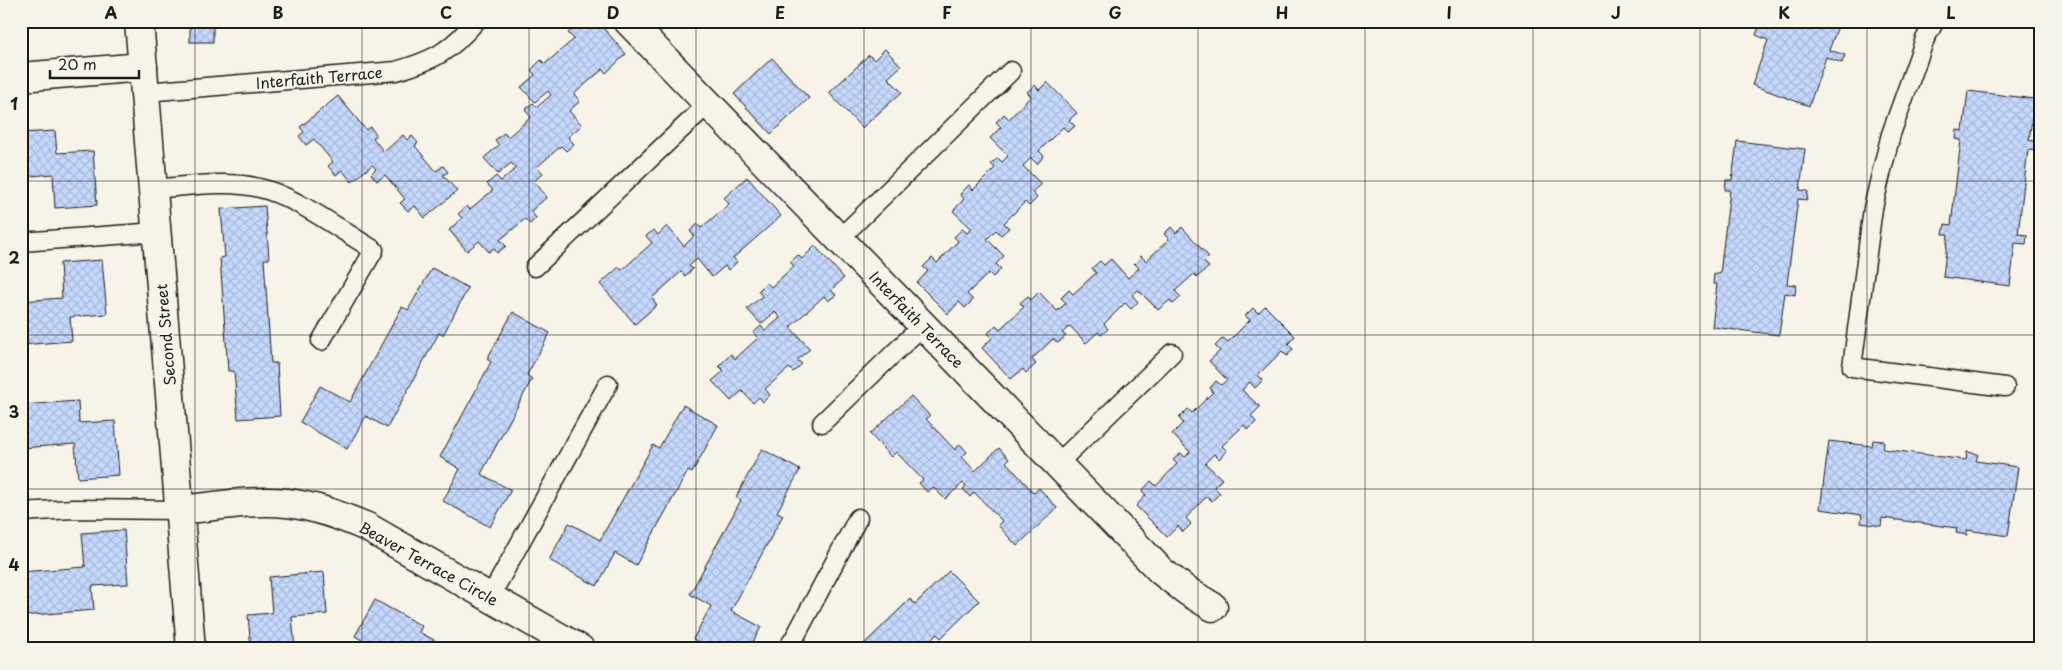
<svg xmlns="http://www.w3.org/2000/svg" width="2062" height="670" viewBox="0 0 2062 670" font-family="'Playpen Sans',sans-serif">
<defs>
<pattern id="building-cross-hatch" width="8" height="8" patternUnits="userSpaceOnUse" patternTransform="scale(1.25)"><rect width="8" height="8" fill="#c5d8fd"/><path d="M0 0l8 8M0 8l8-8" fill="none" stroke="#a9b9d8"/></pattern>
</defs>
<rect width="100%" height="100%" fill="#f7f3e8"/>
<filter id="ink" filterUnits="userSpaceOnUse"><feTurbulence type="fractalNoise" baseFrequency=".02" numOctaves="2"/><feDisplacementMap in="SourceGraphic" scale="10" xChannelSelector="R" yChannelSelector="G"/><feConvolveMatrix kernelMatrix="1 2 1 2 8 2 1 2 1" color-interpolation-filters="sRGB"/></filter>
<g filter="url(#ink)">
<!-- building -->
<g fill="url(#building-cross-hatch)" stroke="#1c1c1c">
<rect x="190" y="21" width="23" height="21"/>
<path d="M581,21H597L626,54L606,73L603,69L574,94L580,101L569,111L582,125L568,137L574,144L566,151L561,146L537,167L543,173L534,181L547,197L531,211L536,218L530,224L525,219L500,240L506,246L497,253L494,248L489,252L479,241L467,251L449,230L462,218L458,214L467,206L470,209L493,190L487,184L496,176L501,181L516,168L511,163L498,174L484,158L499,145L495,140L504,133L508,137L531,117L525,110L533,103L537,107L551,95L548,91L535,102L521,87L535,75L531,70L541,60L545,64L574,39L568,33Z"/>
<path d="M1776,21H1840L1829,50L1845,55L1842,63L1826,57L1809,106L1752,85L1768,40L1756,35L1760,24L1774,29Z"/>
<path d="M885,49L901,66L888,78L902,92L862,128L829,93L869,55L874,60Z"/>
<path d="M772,58L809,98L771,134L734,94Z"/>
<path d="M1047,82L1077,113L1069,120L1075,126L1068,132L1063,127L1039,151L1044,156L1037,164L1031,158L1023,166L1041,184L1032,192L1037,198L1029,206L1025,202L1004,223L1009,228L1001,235L996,230L987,239L1004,256L996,264L1001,269L993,277L989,273L967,294L973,300L965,308L959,302L948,314L917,283L928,271L923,267L932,258L937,263L958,241L954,237L962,229L967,233L972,229L953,211L964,199L960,194L969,185L973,190L995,168L991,164L998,158L1002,162L1008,156L990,138L1001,127L996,122L1004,114L1009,119L1031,96L1027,92L1035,85L1039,90Z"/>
<path d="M1968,91L2035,99L2029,140L2039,142L2038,151L2028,150L2018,234L2027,235L2026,244L2015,243L2010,286L1943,277L1948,234H1943L1945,224L1951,225L1961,140L1956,139L1957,130L1963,131Z"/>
<path d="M338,96L366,130L370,127L377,135L373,138L384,152L403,135L407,140L412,136L418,143L415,146L436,171L443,166L448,172L443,175L457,191L425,218L415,206L408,211L400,203L405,199L385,175L377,181L371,174L376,169L372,165L352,182L342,170L336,175L328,166L333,162L314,139L306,145L299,136L304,132L300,127Z"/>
<path d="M55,131L57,153L93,151L97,205L55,208L53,174L21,177V133Z"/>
<path d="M1737,141L1805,149L1800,190L1808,191L1807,200L1798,199L1787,284L1796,285L1795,295L1785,293L1779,335L1712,327L1717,284H1713L1714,274H1720L1730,190H1725L1726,180H1732Z"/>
<path d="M747,177L781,216L733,258L737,262L728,270L725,266L712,277L697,259L689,266L693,269L685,276L681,272L652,298L657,305L635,324L600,284L619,267L622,270L652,243L646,236L654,230L658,235L667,226L684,246L694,236L690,231L698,224L701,228L729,204L724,198Z"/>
<path d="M265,206L269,259H264L271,363H277L280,416L238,419L234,371H228L220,258L225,257L221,209Z"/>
<path d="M1171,227L1176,233L1182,227L1209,257L1204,262L1209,267L1197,277L1194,274L1175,291L1181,297L1173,304L1170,300L1158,310L1138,290L1132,295L1138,302L1131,309L1125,303L1104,324L1108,329L1101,335L1098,332L1086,343L1070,326L1062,333L1066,336L1058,343L1053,339L1032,359L1036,364L1026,373L1023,369L1011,379L982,348L992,338L988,333L996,325L1000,329L1024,307L1020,303L1028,296L1031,300L1039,292L1057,311L1066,303L1061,298L1069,290L1073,294L1096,273L1092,268L1100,261L1104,265L1111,259L1128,278L1139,268L1134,263L1141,256L1146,261L1169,239L1164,234Z"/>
<path d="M815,246L844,278L831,290L836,295L828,301L824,296L790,327L810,349L797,360L802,364L793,372L789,368L765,389L770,395L763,402L759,397L753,403L742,391L731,401L712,381L724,371L719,366L731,354L735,359L758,338L753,333L761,326L765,331L780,318L775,312L761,324L747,309L762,296L758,291L767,283L771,287L794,266L790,262L798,255L802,259Z"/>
<path d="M102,260L107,314L70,317L72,341L21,345V301L62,298L60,263Z"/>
<path d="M432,268L468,288L443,335L439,333L387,428L366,416L347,449L300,422L320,386L350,402L402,307L408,310Z"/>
<path d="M1265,306L1295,336L1288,344L1293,349L1287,356L1282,351L1258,375L1263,380L1255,388L1250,382L1242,390L1260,407L1251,416L1256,422L1248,430L1244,425L1222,446L1227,451L1219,459L1214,454L1205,463L1222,479L1214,487L1220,493L1212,501L1207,496L1186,518L1191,524L1183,532L1178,526L1167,537L1136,506L1146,495L1142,491L1151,481L1156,486L1177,464L1173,460L1181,453L1185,457L1190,452L1172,434L1183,423L1179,418L1188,409L1192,413L1213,392L1210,388L1216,381L1221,385L1227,380L1209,361L1220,351L1215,346L1223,338L1228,342L1250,320L1245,316L1253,308L1258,313Z"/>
<path d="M513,312L550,333L527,375L532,379L481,474L511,490L490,527L443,501L460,469L440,457L491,362L487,359Z"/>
<path d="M911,396L930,416L926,419L955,450L960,444L967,452L962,457L975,471L999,448L1009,459L1006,462L1034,493L1039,488L1057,508L1017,546L998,525L1002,521L974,492L970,497L963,489L966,486L963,483L945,499L933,487L927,492L919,483L923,480L896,452L891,457L870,434Z"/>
<path d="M78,401L79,423L115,421L119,475L78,478L75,444L21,448V405Z"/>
<path d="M683,405L718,425L692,473L688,471L636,565L615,553L597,586L549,560L569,523L600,540L653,445L659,448Z"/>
<path d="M1873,440L1884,441L1883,449L1966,460L1967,452L1978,454L1976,461L2018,467L2008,536L1967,530V535L1956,533L1957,528L1882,518L1881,526L1861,523L1862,515L1820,509L1829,441L1872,446Z"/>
<path d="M762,449L800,470L777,512L783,515L731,611L761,627L749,649H712L693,639L711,606L690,594L741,500L736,497Z"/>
<path d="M124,530L128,584L92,586L94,610L21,616V572L85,567L82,533Z"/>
<path d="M949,571L979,601L941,638L937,634L922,649H859L910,599L915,604Z"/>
<path d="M324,572L327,614L292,617L295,649H251L248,615L272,613L269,577Z"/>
<path d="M375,600L422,626L419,632L451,649H377L355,636Z"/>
</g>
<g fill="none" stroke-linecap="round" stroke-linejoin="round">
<defs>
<g id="service">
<path d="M1935,21L1925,39L1891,134L1882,170L1873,208L1852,367L2005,387"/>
<path d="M145,92L396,71C435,60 449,52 476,21"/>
<path d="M153,189C190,186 232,179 267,190C300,200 344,232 374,250L321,341"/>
<path d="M839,239L1011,71"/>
<path d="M21,242L157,232"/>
<path d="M535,267L708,104"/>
<path d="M822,423L923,325"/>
<path d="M1057,464L1172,353"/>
<path d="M21,512L73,509L180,510"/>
<path d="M490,597L608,384"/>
<path d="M787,649L795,637L858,518"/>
</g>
<g id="minor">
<path d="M139,21L191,649"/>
<path d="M628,21L1161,571L1187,591L1213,607"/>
<path d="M21,77L143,67"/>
<path d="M180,510C214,507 252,499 287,503C315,506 341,516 367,527L580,649"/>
</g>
</defs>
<!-- service casing -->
<use href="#service" stroke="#1c1c1c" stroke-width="21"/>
<!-- minor casing -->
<use href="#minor" stroke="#1c1c1c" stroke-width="31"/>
<!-- service -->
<use href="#service" stroke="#f7f3e8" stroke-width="18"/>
<!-- minor -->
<use href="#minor" stroke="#f7f3e8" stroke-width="28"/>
</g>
</g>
<!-- grid -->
<path fill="none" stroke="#1c1c1c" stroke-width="1" stroke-opacity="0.55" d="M195,21V649M362,21V649M529,21V649M696,21V649M864,21V649M1031,21V649M1198,21V649M1365,21V649M1533,21V649M1700,21V649M1867,21V649M21,181H2041M21,335H2041M21,489H2041"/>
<g text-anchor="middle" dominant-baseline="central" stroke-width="4" stroke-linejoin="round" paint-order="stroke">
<!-- street labels -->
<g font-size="15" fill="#1c1c1c" stroke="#f7f3e8">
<text transform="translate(319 77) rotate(-5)">Interfaith Terrace</text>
<text transform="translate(917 319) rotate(46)">Interfaith Terrace</text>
<text transform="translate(165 335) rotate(-95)">Second Street</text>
<text transform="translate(429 563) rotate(29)">Beaver Terrace Circle</text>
</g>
</g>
<!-- margin -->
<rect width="2062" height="670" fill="none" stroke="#f7f3e8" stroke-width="55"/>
<!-- scale -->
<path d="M50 70v8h89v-8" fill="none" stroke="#1c1c1c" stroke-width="2.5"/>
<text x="58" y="70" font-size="15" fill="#1c1c1c" stroke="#f7f3e8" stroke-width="4" paint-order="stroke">20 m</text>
<rect x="28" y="28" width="2006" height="614" fill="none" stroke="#1c1c1c" stroke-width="2"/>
<g font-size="16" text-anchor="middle" font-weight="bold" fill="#1c1c1c">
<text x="111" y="19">A</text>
<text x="278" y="19">B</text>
<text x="446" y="19">C</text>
<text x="613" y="19">D</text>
<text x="780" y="19">E</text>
<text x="947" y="19">F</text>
<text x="1115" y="19">G</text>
<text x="1282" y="19">H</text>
<text x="1449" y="19">I</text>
<text x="1616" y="19">J</text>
<text x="1784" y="19">K</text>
<text x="1951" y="19">L</text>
<text x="14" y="110">1</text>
<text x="14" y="264">2</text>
<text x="14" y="418">3</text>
<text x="14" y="571">4</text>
</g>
</svg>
